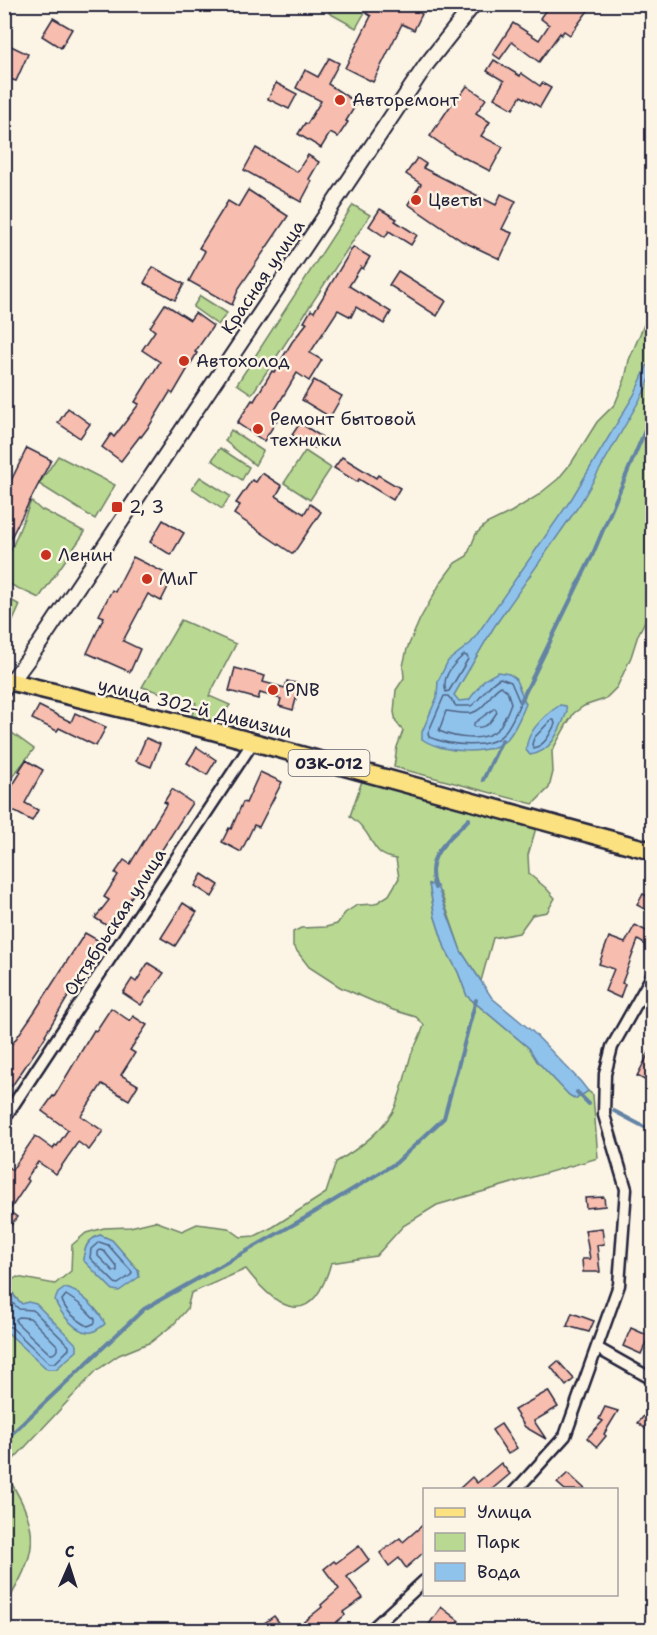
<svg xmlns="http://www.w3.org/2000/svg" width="657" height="1635" viewBox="0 0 657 1635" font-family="'Shantell Sans',sans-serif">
<rect width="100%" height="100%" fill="#fcf5e5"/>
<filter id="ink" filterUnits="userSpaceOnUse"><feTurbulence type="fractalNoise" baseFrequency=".0167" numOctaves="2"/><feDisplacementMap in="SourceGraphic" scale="12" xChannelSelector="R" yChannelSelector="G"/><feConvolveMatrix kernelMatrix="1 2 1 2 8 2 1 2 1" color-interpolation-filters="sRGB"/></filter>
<g filter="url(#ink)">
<!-- green -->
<g fill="#b9d992" stroke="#6e7e66" stroke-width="1.5" fill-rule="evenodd">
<path d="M334,5V4L369,5L356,28L329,13Z"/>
<path d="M353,205L370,215L252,394L237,384Z"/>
<path d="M200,296L227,313L218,325L193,307Z"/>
<path d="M652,297V607L638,635L631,657L617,687L605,699L584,706L574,713L567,724L552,751L553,772L549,788L533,804L394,767L397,747L403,731L396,722L394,712L396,690L404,678L403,666L407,649L420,619L441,582L455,563L467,556L476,534L486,524L511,512L537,496L558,479L572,462L597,422L615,404L625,379L629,360L646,320L648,304Z"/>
<path d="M231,430L263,451L255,465L225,441Z"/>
<path d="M220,448L249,467L242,480L212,460Z"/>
<path d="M305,451L331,468L310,500L284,483Z"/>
<path d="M58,456L115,485L95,519L39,484Z"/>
<path d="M200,477L230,496L222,509L192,488Z"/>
<path d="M31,501L42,511L43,510L85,532L39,598L5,582V565Z"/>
<path d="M5,597L20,605L5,639Z"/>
<path d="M181,620L236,644L209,696L230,705L217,723L191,718L196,703L142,687Z"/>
<path d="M8,730L34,749L13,776L5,770V735Z"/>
<path d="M362,781L536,828L528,855L529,874L546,888L555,898L547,912L532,915L519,933L493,938L481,981L461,951L441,893L429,884L435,917L445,948L458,972L467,996L529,1048L537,1061L569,1095L576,1099L588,1091L593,1095L598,1158L437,1205L403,1226L376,1256L331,1263C312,1329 280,1313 246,1269L191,1293L187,1309L174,1324L151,1342L119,1355L96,1371L12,1461L9,1479C42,1533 37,1553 5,1606L4,1329L22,1304L8,1289L5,1290V1285L17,1277L55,1284L71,1271L72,1245L86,1233L104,1228L130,1227L155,1221L182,1231L197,1224L228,1228L241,1237L255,1236L273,1227L326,1193L336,1162C357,1150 379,1133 392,1113C400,1101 406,1071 411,1055C415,1045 421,1036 424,1025L416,1017L393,1010L340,987L309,967L293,946V932L301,928L326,927L337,924L345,913L357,905L375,904L389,895L399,878L396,859C372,855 375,841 361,826C358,822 353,819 350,816ZM100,1235L112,1240L138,1270L83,1260C85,1247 87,1240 100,1235Z"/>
</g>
<!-- water -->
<g fill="#90c3ec" stroke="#6483a5" stroke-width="1.5">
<path d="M652,355V374L643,394L580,504L494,627L454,695L459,701L469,700L484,680L498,672L509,674L515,678L526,704C521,715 516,729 508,738C491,757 441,753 422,739V732L437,697L438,681L448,661L471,643L572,498L634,395Z"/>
<path d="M560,705L566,706L567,712C559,731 552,752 530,755L526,750C527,731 545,715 560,705Z"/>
<path d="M429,884L437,886L461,951L492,998L533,1032L581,1082L588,1091L576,1099L569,1095L537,1061L529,1048L467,996L458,972L445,948L435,917Z"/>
<path d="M100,1235L112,1240L138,1270L139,1277L119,1291L113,1290L83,1260C85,1247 87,1240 100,1235Z"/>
<path d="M65,1288C79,1290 100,1311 105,1324C101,1327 96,1331 92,1332C77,1335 59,1312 55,1300L58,1293Z"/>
<path d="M8,1289L12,1290L15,1297L22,1304L28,1302L36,1304L77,1345V1351L56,1369H47L5,1330L7,1302L5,1290Z"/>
</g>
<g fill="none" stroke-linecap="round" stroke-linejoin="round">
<!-- shore -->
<g stroke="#4e6282" stroke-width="1.5">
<path d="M464,655L467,656L468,659L449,691L446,692C441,677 453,664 464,655Z"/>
<path d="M500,678L511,682L520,703C516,713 511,724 504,733C490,751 448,745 429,737L428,733L444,696H448L456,706H471C483,698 486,685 500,678Z"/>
<path d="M501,686L507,691L511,703C508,711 504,722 498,729C484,743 455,738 439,731L446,711C465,713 474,719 488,700C493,693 494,690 501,686Z"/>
<path d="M495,708L497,712C491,722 486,729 474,727V723Z"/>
<path d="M551,720H554L555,724C550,734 545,746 533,748L532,744L534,738Z"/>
<path d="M99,1242L108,1245L132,1272L131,1275L118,1284L115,1283L90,1258L91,1249Z"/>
<path d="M100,1250L104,1251L117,1267V1271H113L98,1256V1252Z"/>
<path d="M4,1295L19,1309L33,1310L69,1346V1349L55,1363H49L11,1327L4,1326"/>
<path d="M66,1295L81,1305L95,1319V1323L88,1326C77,1320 65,1312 62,1300Z"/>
<path d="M19,1317L30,1318L58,1346V1350L53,1354H50L16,1322V1319Z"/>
</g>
<!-- stream -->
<g stroke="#6483a5" stroke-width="4">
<path d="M521,701L592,556L652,414"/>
<path d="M483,780L502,740"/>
<path d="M435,888C423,855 449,840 469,819"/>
<path d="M577,1092L589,1104"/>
<path d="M614,1111L652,1131"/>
<path d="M4,1441L144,1309L305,1218L396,1163L444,1118L476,1000"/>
</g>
</g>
<!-- building -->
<g fill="#f7bdae" stroke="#22223b" stroke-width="1.5">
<path d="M370,4H403L422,14L414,30L402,24L373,82L345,68L371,16L366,13Z"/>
<path d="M550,4H593L570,35L564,31L561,35L560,33L539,62L512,42L500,59L493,54L513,23L539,40L549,25L540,18Z"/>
<path d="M53,18L72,29L61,48L42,36Z"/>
<path d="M9,45L28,54L16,81L4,77V54Z"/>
<path d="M329,58L339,63L328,84L357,103L346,121L348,122L338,137L330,133L321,148L298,134L305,123L307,124L321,101L296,88L305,70L318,77Z"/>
<path d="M494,60L520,76L521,73L540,86L542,83L551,88L540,107L521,96L513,109L494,98L504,81L487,71Z"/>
<path d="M276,83L297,94L289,109L268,99Z"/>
<path d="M467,86L486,99L476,113L490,122L481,136L503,147L490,171L453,152L430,136L455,99L457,100Z"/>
<path d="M256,148L297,172L308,155L319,162L309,179L312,181L301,202L244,170Z"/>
<path d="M417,158L426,164L423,168L496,205L501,194L516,201L502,229L512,233L500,259L462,241L408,204L421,184L406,174Z"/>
<path d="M248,190L288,216L239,288L232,305L189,281L205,251L199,248L228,201L238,207Z"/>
<path d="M380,209L397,219L395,221L417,235L411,245L389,231L385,237L369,226Z"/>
<path d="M353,247L370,257L363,269L361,267L349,286L391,312L384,324L356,307L351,317L338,310L310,353L322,360L309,381L297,373L273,413L279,417L264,441L237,423L252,400L254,401L272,371L274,372L292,342L307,323L304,322L311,310L314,312Z"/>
<path d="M153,267L184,284L175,300L144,283Z"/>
<path d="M398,271L446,301L437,316L389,285Z"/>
<path d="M165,304L190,320L195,313L213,326L195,352L197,353L173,394L170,392L150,425L141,437L140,436L121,461L102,447L111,434L114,437L139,404L135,402L160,362L142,350L155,331L150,327Z"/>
<path d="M314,380L342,396L330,417L302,400Z"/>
<path d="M68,408L90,424L80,438L58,423Z"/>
<path d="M300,423L322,437L315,448L292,435Z"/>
<path d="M27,448L51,460L4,551V495Z"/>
<path d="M342,457L376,478L378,475L400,488L393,500L359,479L357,482L334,468Z"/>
<path d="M262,473L282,486L276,496L304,514L310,504L321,512L293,554L234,514L240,505L236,503L252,480L256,482Z"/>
<path d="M163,520L184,533L171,555L150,542Z"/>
<path d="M133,557L173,577L161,601L148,594L123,641L140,649L130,672L87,653L104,617L99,615L112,590L115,592Z"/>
<path d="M235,668L265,676L263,682L285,688L287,681L300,684L293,710L279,706L281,699L260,693L258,699L229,691Z"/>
<path d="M39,706L71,722L75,713L106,727L96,746L59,728L57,731L32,719Z"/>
<path d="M146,738L160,744L151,767L136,761Z"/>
<path d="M197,747L216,760L207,775L187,763Z"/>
<path d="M26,760L43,770L25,803L38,810L32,821L4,806V792L8,793L21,772L19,771Z"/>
<path d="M260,772L282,782L259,827L254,825L241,852L222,842L229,828L231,829L243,802L246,803Z"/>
<path d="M172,789L192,803L156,859L155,858L112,929L95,918L109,900L104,897L118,875L115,873L124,860L130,864L167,803L164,802Z"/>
<path d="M202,874L219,885L212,897L195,886Z"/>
<path d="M643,894L652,898V913L637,905Z"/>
<path d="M183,903L197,912L175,946L161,938Z"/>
<path d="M635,925L652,934L646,945L638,940L622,983L625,984L620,998L605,991L614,969L599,964L609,937L625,943Z"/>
<path d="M85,933L101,942L45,1035L46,1036L12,1086L4,1082V1050L10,1041L13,1043L35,1011Z"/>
<path d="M148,963L164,973L141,1005L123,993L132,979L136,982Z"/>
<path d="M111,1008L130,1021L133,1016L147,1025L130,1050L135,1053L121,1075L138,1085L129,1100L102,1084L81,1116L103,1131L89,1150L78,1142L56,1174L38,1162L26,1179L29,1181L9,1211L17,1217L4,1235V1172L8,1167L12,1170L35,1136L53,1149L55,1145L57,1146L68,1130L42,1111L53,1096L54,1097L94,1030L96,1031Z"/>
<path d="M652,1047V1084L637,1076Z"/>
<path d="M604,1197L605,1206L586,1208L585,1198Z"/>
<path d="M602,1228L604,1244L597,1245L600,1272H583L582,1259H590L585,1230Z"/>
<path d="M572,1313L594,1321L589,1332L567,1326Z"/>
<path d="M631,1328L649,1336L641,1354L623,1346Z"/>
<path d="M558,1361L574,1379L566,1386L551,1367Z"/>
<path d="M548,1391L558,1407L534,1421L546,1439L525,1427L514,1410Z"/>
<path d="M652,1406V1434L638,1423Z"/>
<path d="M605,1407L618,1411L604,1434L606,1436L597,1447L587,1438L603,1421L599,1419Z"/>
<path d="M501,1424L517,1448L508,1454L492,1430Z"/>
<path d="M501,1463L510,1474L491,1490H458L472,1477L477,1483Z"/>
<path d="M568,1473L574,1479L586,1490H565L557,1483Z"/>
<path d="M424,1524V1552L406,1568L399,1558L389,1566L380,1553L400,1538L403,1542Z"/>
<path d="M359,1546L369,1560L347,1577L363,1598L343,1612L345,1615L327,1630H306L301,1624L322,1607L321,1605L339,1589L324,1569L334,1561L336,1563Z"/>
<path d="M441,1607L459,1621L452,1630H425Z"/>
<path d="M274,1616L285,1630H255Z"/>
</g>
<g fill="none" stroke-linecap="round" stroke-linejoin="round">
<defs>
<g id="minor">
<path d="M4,692L11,682"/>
<path d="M4,1119L253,742"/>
<path d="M597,1348L652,1379"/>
<path d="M516,1490L565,1436L619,1285L626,1189L604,1115L605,1074L612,1047L652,976"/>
<path d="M371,1630L424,1581"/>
</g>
<path id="tertiary" d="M11,682L40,643L426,65L474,4"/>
<path id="primary" d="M4,680L213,731L652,851"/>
</defs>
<!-- minor casing -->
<use href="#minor" stroke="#22223b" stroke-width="15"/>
<!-- tertiary casing -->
<use href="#tertiary" stroke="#22223b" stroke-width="18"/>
<!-- primary casing -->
<use href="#primary" stroke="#22223b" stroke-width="21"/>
<!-- minor -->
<use href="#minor" stroke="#fcf5e5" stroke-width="10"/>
<!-- tertiary -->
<use href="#tertiary" stroke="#fcf5e5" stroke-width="14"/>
<!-- primary -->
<use href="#primary" stroke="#fbe180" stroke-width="16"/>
</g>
</g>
<!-- markers -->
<g fill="#c8321e" stroke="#fcf5e5" stroke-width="2">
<circle cx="340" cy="100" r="6"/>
<circle cx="416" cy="200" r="6"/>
<circle cx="184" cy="361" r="6"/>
<circle cx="258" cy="429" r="6"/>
<rect x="111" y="501" width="12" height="12" rx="3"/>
<circle cx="46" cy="555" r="6"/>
<circle cx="147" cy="579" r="6"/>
<circle cx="273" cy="690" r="6"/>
</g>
<g text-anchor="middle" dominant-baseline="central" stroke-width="5" stroke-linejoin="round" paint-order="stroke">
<!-- shield labels -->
<rect fill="#fcf5e5" stroke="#63616e" stroke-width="1.5" x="288.5" y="750" width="81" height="26" rx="4.5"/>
<g font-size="16" font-weight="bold" fill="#22223b">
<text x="329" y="763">03К-012</text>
</g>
<!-- poi labels -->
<g font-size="18" fill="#22223b" stroke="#fcf5e5" text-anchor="start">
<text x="352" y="100">Авторемонт</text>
<text x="428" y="200">Цветы</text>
<text x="196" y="361">Автохолод</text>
<text x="270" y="419">Ремонт бытовой<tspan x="270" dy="21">техники</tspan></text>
<text x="129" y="507">2, 3</text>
<text x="58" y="555">Ленин</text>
<text x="159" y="579">МиГ</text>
<text x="285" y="690">PNB</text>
</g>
<!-- street labels -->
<g font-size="18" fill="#22223b" stroke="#fcf5e5">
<text transform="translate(263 277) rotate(-56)">Красная улица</text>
<text transform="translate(195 708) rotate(14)">улица 302-й Дивизии</text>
<text transform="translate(115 922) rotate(-57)">Октябрьская улица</text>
</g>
</g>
<!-- margin -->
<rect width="657" height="1635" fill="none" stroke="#fcf5e5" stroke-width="24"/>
<rect x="12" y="12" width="633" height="1611" fill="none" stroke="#22223b" stroke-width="2" filter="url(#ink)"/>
<!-- legend -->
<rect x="423" y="1488" width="195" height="108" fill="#fcf5e5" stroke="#a5a1a1" stroke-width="1.5"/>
<rect x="435" y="1508" width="30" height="9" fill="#fbe180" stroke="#a5a1a1" stroke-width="1.5"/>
<text x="477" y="1518" font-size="18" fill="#22223b">Улица</text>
<rect x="435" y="1533" width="30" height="18" fill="#b9d992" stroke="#a5a1a1" stroke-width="1.5"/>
<text x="477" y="1548" font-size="18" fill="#22223b">Парк</text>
<rect x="435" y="1563" width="30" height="18" fill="#90c3ec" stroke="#a5a1a1" stroke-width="1.5"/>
<text x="477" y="1578" font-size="18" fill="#22223b">Вода</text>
<!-- north arrow -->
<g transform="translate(69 1566) rotate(3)" stroke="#fcf5e5" stroke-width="4.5" paint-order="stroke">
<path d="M0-4.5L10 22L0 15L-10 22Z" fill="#22223b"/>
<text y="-9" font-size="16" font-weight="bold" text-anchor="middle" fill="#22223b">С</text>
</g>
</svg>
